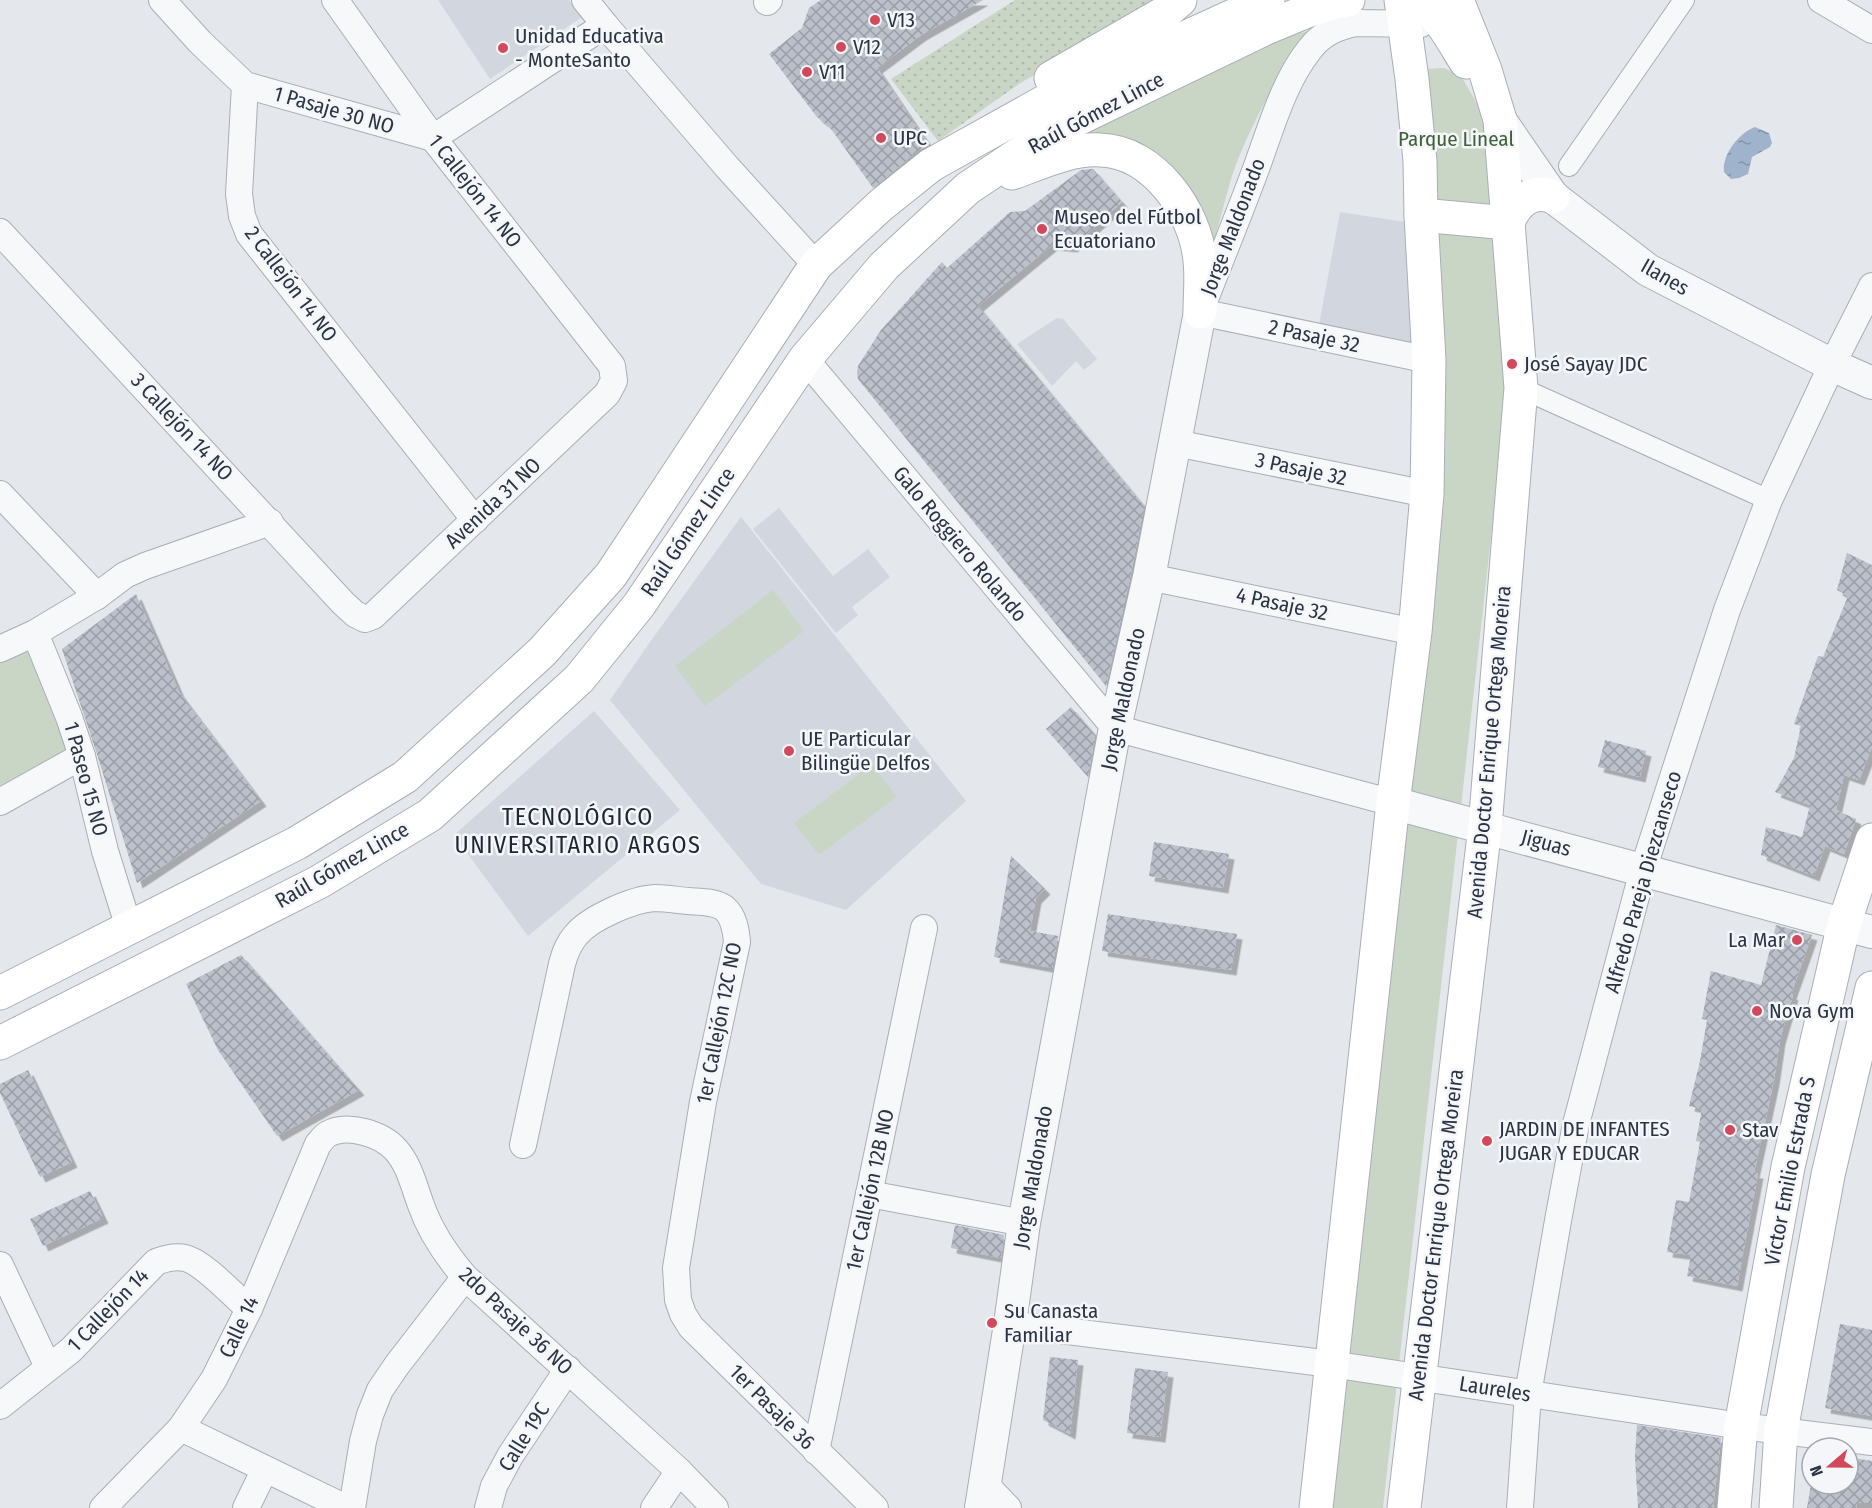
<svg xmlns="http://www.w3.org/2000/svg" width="1872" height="1508" viewBox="0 0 1872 1508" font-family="'Fira Sans Condensed',sans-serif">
<defs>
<pattern id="grass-dots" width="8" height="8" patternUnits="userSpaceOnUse" patternTransform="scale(1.5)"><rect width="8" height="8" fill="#c9d6c5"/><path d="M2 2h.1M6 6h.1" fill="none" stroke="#adb8ab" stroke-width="1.8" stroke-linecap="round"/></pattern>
<pattern id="water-ripples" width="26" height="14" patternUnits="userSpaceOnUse" patternTransform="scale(1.5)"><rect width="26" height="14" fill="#9fb4cc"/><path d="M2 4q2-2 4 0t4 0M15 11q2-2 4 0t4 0" fill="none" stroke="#8293a7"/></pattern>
<pattern id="building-cross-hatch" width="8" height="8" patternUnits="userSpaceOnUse" patternTransform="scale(1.5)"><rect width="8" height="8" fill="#bbc0ca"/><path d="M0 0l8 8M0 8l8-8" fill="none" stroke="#989da6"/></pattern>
<filter id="shadow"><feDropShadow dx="5.5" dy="5.5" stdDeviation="0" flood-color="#0004"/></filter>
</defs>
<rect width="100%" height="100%" fill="#e4e7ec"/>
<!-- built -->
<g fill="#d2d6de">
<path d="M438,0H569L582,17L490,79Z"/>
<path d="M1340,212L1412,223L1419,347L1319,325Z"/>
<path d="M1057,318L1063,319L1097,359L1084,370L1076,361L1052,386L1017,344Z"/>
<path d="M779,508L833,576L868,549L890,577L852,607L858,615L836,633L753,529Z"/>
<path d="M741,517L966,801L846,910L761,884L610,700L650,642Z"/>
<path d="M594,711L680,810L528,936L454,835Z"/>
</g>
<!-- grass -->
<path fill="url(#grass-dots)" d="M1015,0H1159L1141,15L1022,82L938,141L891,79Z"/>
<!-- park -->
<g fill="#c9d6c5">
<path d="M1311,30C1279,75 1250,123 1232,176C1223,206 1216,236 1207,266L1194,209L1084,144V133L1254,50L1287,37Z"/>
<path d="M1444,68L1461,76L1482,112L1488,134L1505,382L1504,420L1383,1508H1327L1443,405L1440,261L1428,191L1426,69Z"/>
<path d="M773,590L804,631L705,706L675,666Z"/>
<path d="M35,633L82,756L0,802V652Z"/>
<path d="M872,764L897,797L819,855L794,823Z"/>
</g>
<!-- water -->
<path fill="url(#water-ripples)" d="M1755,127L1769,133L1772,143L1770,147L1752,157L1748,174L1739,178L1731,179L1724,172C1722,154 1739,133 1755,127Z"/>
<!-- building -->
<g fill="url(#building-cross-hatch)" filter="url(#shadow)">
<path d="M821,0H983L921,35L877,68L929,145L919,150L873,188L829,126L817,117L769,54L802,28L809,8Z"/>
<path d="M1091,169H1093L1122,202L1072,247L1052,245L978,306L1144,506L1131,573L1106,686L858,379L857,373L858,366L881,330L942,262L947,268L1010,212L1025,211L1081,170Z"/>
<path d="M1847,553L1872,565V747L1859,780L1844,775L1836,810L1856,819L1844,854L1825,846L1814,876L1761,855L1766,827L1802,837L1810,805L1775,792L1794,758L1801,726L1794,724L1818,656L1823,657L1848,596L1837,590Z"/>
<path d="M136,594L179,692L261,801L137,883L96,751L62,649Z"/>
<path d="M1071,707L1095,735L1088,777L1046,729Z"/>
<path d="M1605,740L1646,751L1640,777L1598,767Z"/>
<path d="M1154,842L1229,854L1223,888L1149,876Z"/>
<path d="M1011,856L1045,889L1036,898L1030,931L1058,936L1052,968L994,957Z"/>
<path d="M1108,914L1237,934L1231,970L1102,951Z"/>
<path d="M1776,925L1812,935L1791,994L1793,995L1780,1039L1774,1080L1754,1173H1758L1737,1286L1687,1276L1691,1255L1667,1252L1676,1200L1689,1202L1700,1142L1696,1141L1702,1109L1689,1106L1700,1061L1707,1020L1702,1019L1711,971L1761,985Z"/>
<path d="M241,955L359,1090L277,1136L218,1050L186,984Z"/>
<path d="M28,1070L72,1162L40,1177L0,1093V1084Z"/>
<path d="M90,1191L103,1218L43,1246L30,1219Z"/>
<path d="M955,1225L1004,1235L1001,1258L951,1248Z"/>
<path d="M1840,1324L1872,1330V1416L1825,1408Z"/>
<path d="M1050,1357L1078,1360L1070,1434L1043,1420Z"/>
<path d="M1135,1368L1168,1372L1160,1437L1127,1433Z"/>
<path d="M1637,1425L1721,1438L1713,1508H1638L1635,1457Z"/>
<path d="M1848,1457L1872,1461V1503H1857L1856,1508H1807L1811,1484H1848Z"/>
</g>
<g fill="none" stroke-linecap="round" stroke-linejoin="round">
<defs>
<g id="pedestrian">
<path d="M1569,166L1684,0"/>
<path d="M1521,388L1769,500"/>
</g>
<g id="minor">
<path d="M162,0L200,42L245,85L433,138L605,25"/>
<path d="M585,0L605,25L727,167L816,265"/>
<path d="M1821,0L1872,30"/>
<path d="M767,2L769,0"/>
<path d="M1421,24L1357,23C1339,26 1321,34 1310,49C1284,81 1271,128 1257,166C1239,215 1219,263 1200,312L1429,360"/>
<path d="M245,85L239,194L242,216L249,234L475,520"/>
<path d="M0,232L343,603L355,614L365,619L373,616L607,394L614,381L612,366L433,138L335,0"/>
<path d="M805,359L1115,728L1393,803"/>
<path d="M1176,443L1427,494"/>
<path d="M0,494L97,596"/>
<path d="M1149,577L1415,632"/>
<path d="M35,633L69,717L82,756L105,851L129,928"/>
<path d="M0,649L35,633L97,596L125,575L145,566L270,522"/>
<path d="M0,802L82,756"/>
<path d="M523,1145L562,964C565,953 568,944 576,935C590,918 633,899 655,898C666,898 677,900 688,901C699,902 714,901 724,908C734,916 736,931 737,942L703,1102L676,1268L678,1300L683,1314L691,1327L875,1508"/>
<path d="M869,1194L1024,1223"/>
<path d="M0,1265L48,1367"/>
<path d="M1010,1324L1331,1364L1741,1426L1872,1442"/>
<path d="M0,1406L71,1350L156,1262C166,1258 175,1256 185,1258C203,1262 234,1296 249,1309"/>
<path d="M181,1428L346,1508"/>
<path d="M816,1451L924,928"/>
<path d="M985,1484L1008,1508"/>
<path d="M103,1508L181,1428L214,1379L249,1309L318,1144C321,1141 324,1136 328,1134C347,1123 382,1134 396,1150C410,1166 414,1187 421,1205C430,1231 447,1256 465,1277L679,1471L715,1508"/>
<path d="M246,1508L265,1469"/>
<path d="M352,1508L363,1441L370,1415L380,1390L397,1365L465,1277"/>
<path d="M488,1508L494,1486L510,1456L568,1369"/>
<path d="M654,1508L679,1471"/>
<path d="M1520,1508L1528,1394L1559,1215L1576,1124L1643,870L1727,610L1769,500L1832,365L1872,286"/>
</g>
<g id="tertiary">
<path d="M1500,120L1553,197L1648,270L1832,365L1872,383"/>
<path d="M1393,803L1872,932"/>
<path d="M981,1508L1010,1324L1024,1223L1115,728L1149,577L1200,312"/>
</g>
<g id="secondary">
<path d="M1418,0C1440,15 1452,40 1466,62"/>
<path d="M1051,78L1166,12L1180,0"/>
<path d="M1012,173C1040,163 1071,148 1101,150C1154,152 1196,212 1200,261C1202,278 1200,295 1200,312"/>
<path d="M1421,215L1508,223"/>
<path d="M1508,223C1515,203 1532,188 1553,197"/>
<path d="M0,993L297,843L405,777L542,652L611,575L816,265L881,205L931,165L1046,101L1268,0"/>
<path d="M0,1043L319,882L430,815L579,679L639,605L805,359L884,266L968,188L1055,130L1266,28L1307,11L1336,2L1348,0"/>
<path d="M1316,1508L1393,803L1415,632L1427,494L1429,360L1421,215L1420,161L1412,79L1401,0"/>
<path d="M1404,1508L1485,827L1521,388L1500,120L1485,70L1457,0"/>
<path d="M1734,1508L1741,1426L1788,1167L1844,924L1872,840"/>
<path d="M1776,1508L1781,1431L1828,1175L1872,988"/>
</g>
</defs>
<!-- pedestrian casing -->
<use href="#pedestrian" stroke="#a9aeb7" stroke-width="22"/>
<!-- minor casing -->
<use href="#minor" stroke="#a9aeb7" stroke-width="28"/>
<!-- tertiary casing -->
<use href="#tertiary" stroke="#a9aeb7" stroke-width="34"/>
<!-- secondary casing -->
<use href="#secondary" stroke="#a9aeb7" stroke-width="35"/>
<!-- pedestrian -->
<use href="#pedestrian" stroke="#f7f8fa" stroke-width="20"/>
<!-- minor -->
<use href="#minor" stroke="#f7f8fa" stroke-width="26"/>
<!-- tertiary -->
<use href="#tertiary" stroke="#f7f8fa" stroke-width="32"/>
<!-- secondary -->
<use href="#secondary" stroke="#fff" stroke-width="33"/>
</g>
<!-- markers -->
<g fill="#d1495b" stroke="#f4f6f9" stroke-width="2">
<circle cx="875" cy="20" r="6"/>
<circle cx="841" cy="47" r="6"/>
<circle cx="503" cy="48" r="6"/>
<circle cx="807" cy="72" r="6"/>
<circle cx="881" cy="138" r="6"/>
<circle cx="1042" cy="229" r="6"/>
<circle cx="1512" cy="364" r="6"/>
<circle cx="789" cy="751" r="6"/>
<circle cx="1797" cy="940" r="6"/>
<circle cx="1757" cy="1011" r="6"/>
<circle cx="1730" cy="1130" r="6"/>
<circle cx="1487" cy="1141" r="6"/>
<circle cx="992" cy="1323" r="6"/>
</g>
<g text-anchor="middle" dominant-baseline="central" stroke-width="5" stroke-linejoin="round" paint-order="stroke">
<!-- poi labels -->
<g font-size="21" fill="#2b3445" stroke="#f4f6f9" text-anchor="start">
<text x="887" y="20">V13</text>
<text x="515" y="36">Unidad Educativa<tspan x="515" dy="24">- MonteSanto</tspan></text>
<text x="853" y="47">V12</text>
<text x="819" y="72">V11</text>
<text x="893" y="138">UPC</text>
<text x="1054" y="217">Museo del Fútbol<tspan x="1054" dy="24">Ecuatoriano</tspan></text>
<text x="1524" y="364">José Sayay JDC</text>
<text x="801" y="739">UE Particular<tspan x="801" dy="24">Bilingüe Delfos</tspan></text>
<text x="1785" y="940" text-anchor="end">La Mar</text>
<text x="1769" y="1011">Nova Gym</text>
<text x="1499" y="1129">JARDIN DE INFANTES<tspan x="1499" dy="24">JUGAR Y EDUCAR</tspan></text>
<text x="1742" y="1130">Stav</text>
<text x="1004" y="1311">Su Canasta<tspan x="1004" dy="24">Familiar</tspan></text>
</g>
<!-- street labels -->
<g font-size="21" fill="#2b3445" stroke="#f4f6f9">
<text transform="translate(334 110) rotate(16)">1 Pasaje 30 NO</text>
<text transform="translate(1096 113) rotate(-28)">Raúl Gómez Lince</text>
<text transform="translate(475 191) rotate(52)">1 Callejón 14 NO</text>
<text transform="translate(1233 227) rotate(-69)">Jorge Maldonado</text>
<text transform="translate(1665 277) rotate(30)">Ilanes</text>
<text transform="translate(291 284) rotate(53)">2 Callejón 14 NO</text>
<text transform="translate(1314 336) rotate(12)">2 Pasaje 32</text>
<text transform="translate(182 427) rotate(47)">3 Callejón 14 NO</text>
<text transform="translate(1301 469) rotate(12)">3 Pasaje 32</text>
<text transform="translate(493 503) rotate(-43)">Avenida 31 NO</text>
<text transform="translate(688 532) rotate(-56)">Raúl Gómez Lince</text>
<text transform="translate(960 544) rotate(50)">Galo Roggiero Rolando</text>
<text transform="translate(1282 604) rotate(12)">4 Pasaje 32</text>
<text transform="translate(1123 699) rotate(-78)">Jorge Maldonado</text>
<text transform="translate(1489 752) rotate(-85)">Avenida Doctor Enrique Ortega Moreira</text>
<text transform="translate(86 779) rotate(75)">1 Paseo 15 NO</text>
<text transform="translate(1546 843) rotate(15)">Jiguas</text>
<text transform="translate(342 865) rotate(-30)">Raúl Gómez Lince</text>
<text transform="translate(1643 882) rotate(-74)">Alfredo Pareja Diezcanseco</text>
<text transform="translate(719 1023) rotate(-79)">1er Callejón 12C NO</text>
<text transform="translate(1790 1171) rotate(-79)">Víctor Emilio Estrada S</text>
<text transform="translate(1033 1177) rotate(-80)">Jorge Maldonado</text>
<text transform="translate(870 1190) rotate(-78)">1er Callejón 12B NO</text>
<text transform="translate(1436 1235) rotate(-83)">Avenida Doctor Enrique Ortega Moreira</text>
<text transform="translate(108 1310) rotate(-46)">1 Callejón 14</text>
<text transform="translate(516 1321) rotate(43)">2do Pasaje 36 NO</text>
<text transform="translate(239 1327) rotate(-65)">Calle 14</text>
<text transform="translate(1495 1389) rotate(9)">Laureles</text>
<text transform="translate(772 1407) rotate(45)">1er Pasaje 36</text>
<text transform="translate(524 1437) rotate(-58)">Calle 19C</text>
</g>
<!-- park labels -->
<g font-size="21" fill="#3f6138" stroke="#f4f6f9">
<text x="1456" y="139">Parque Lineal</text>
</g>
<!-- quarter labels -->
<g font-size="24" letter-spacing="1.5" fill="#1d2536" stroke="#f4f6f9">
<text x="578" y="817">TECNOLÓGICO<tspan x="578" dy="28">UNIVERSITARIO ARGOS</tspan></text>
</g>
</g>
<!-- north arrow -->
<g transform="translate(1830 1466) rotate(250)"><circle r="28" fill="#f4f6f9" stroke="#a4a8b1" stroke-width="1.5"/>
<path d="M0-4.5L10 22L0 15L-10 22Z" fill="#d1495b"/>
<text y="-9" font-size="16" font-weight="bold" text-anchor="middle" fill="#2b3445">N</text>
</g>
</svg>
